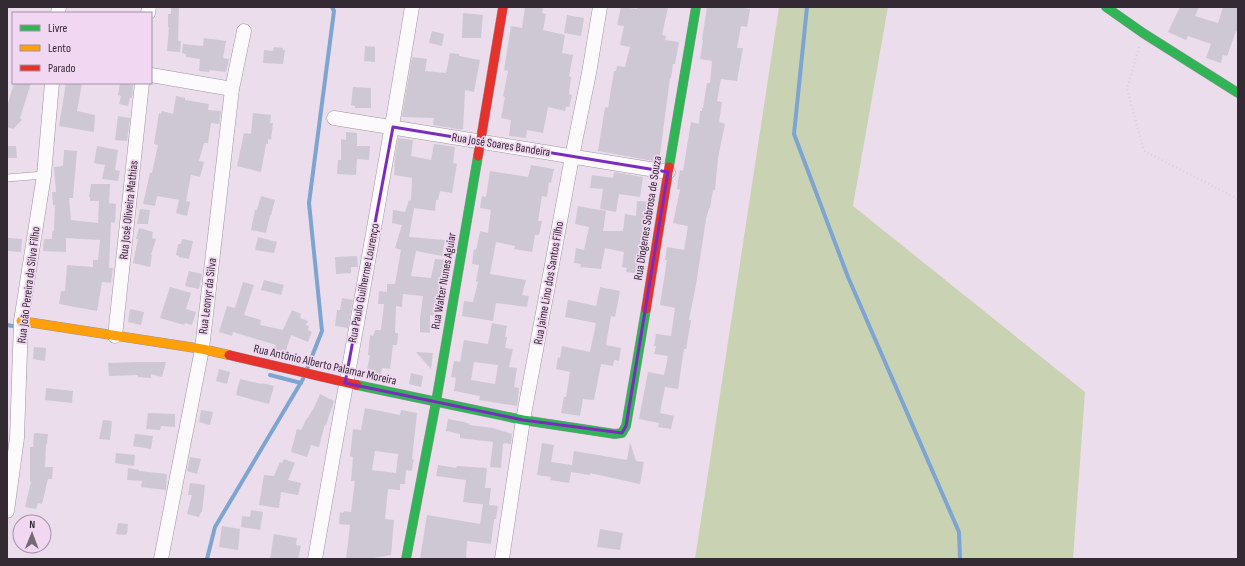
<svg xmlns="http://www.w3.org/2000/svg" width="1245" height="566" viewBox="0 0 1245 566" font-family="'Sofia Sans Condensed',sans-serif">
<rect width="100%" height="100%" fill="#ebddeb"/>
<!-- green -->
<path fill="#c9d3b3" d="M779,7H888L853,206L1085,392L1073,559H695Z"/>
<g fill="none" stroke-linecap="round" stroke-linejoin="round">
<!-- stream -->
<g stroke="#7ea4d1" stroke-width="4">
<path d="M807,7L794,134L848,277L959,532L960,559"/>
<path d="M7,325L18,327"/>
<path d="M307,369L322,331L309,203L334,11L332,7"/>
<path d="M270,375L301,383"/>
<path d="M207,559L215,527L303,379"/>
</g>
</g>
<!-- building -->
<g fill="#cec8d5" fill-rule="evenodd">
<path d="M171,7H179L178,41H181L180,52L167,51L169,27H168V14H171Z"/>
<path d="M525,7H543L542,13L546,14L543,30L565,35L562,53L573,55L569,76L571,77L569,94L572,95L569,107H566L565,111L548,107L543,133L527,130L526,138L509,136L511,120L501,118L505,97L503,96L508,71L504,70L511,26L522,28Z"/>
<path d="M621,7L637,9V7H668L662,35L666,36L665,40L679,42L675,64H673L671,78H670L659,162L598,151L605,107L608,108L614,71H616L617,66L625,67L630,47L620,45L624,26L617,25Z"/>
<path d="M707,7H736L750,9L747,27L741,26L737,48H743L737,81L721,79L717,101L722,102L719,122L725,124L718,158L715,190H713L710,208H709L706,219L696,285L689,320H691L686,349H684L678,389L665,387L660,413L674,416L671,429L658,427L659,423L639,419L648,372L664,375L668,356L654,354L656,346H654L656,334L671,336L675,308L660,305L667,260H665L667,247L684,250L688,226L673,223L680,190L677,189L678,182L680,170L683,171L691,122L699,124L700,111H702V108H703L707,83H710L712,61L700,59L703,40H702Z"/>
<path d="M1180,7H1199L1195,16L1218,23L1223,7H1238V32L1236,31L1227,56L1223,55L1221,63L1206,58L1211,44L1188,36L1186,40L1168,32Z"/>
<path d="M463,13L483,15L481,38H462Z"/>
<path d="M567,15L584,18L581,36L564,33Z"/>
<path d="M432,31L444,34L442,46L429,43Z"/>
<path d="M204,38L226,41L223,58L229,59L226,72L210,70L209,72L199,71L200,59L186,57V54L182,53L183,44L203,46Z"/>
<path d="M365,46L375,47V62L364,61Z"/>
<path d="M274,47L283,48V50H285L283,64L263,63L264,50L273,51Z"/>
<path d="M450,53L459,54V56L480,60L474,92L465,90L463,130L433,125L434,118L402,117L412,57L427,59L425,71L446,73Z"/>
<path d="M14,83H31L20,118L22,120L13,129L7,127V107Z"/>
<path d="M66,83H82L77,111L95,115L94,132L59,126Z"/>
<path d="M120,83L133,85L132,98H130L128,106L119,104L121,96L118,95Z"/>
<path d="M353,87L371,88V108H355V106L351,105Z"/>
<path d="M176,96L185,98V100L209,104L208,110L221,111L219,124L211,123L208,143H204L199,161L204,162L200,177L191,175L186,201L190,202L187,216L176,213L179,200L157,196L155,206L143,204L150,173H152L158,145L154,144L159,113L161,114L162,111L173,114Z"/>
<path d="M253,113L271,115L270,123H273L271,140L268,139V144H266L261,172L237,166L244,133L251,134Z"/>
<path d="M118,116L130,118L127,141L115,140Z"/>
<path d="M346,132L357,133V146H370L369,160L357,159L356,175L337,174L338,160H341V139L346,140Z"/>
<path d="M398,138L413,140L411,156L431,160L434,144L455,147L453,163L457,164L452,193L440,191L438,200H436L435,211L414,208L409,237L445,240L442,256L416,251L411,276L431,278L435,259L449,260L439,316L430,315V333L420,332V318L423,296L403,294L402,307L396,306L395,333H398L397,345H393L390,369L382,368L380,379L366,376L370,355H368L370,335L373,336L375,330H381L384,304H378L379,291L387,292V284H395L401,250L395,248L402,225L392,223L393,210L405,212L409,200L411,201L412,178L394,175L395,157Z"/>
<path d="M7,146H16L17,158H7Z"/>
<path d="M97,146L118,150L115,170L120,171L118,181L102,179L105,165L94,163Z"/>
<path d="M64,150L77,151L73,198H69L71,220L98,223L99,201H90V197H89L91,184H110L109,203L116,204L115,223L111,222L109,268H113L111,283L102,282L97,311L59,304L61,291H65L67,265L93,267V260H98L100,240L66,238V252L43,251L44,239H52V233L54,230L55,205H53L52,192H56L54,167L63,166Z"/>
<path d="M531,165L554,169L551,183L549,182L547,197L542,196L538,221H542L539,235H535L532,252L514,249L515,246L496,242L490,274L526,280L522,295L529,296L527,307L496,303L493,321L462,316L464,301L473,302L478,282L476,281L479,265L472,264L474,249L476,250L480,231L488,233L491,210L480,208L482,196L486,197L490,171L528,177Z"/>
<path d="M614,172L643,177L640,197L619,194L616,212L600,209L603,189L590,188L592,175L613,178Z"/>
<path d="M261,196L275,200L271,215H270L266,233L251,230L255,210H257Z"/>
<path d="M637,201L652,202L644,254L641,253L639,274L626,272L627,268L622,267L624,252L605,248L601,269L580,267L581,264L574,263L576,248L584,250L589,227L575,224L578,206L606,211L603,231H623L625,214L636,216Z"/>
<path d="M140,209L150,210L148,224H137Z"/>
<path d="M139,228L153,232L152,238L156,239L151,255H152L150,267L133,263L138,239H136Z"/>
<path d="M258,237L277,242L274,253L255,250Z"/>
<path d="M7,238L22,239L21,252L7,251Z"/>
<path d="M182,239L193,241L189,259L179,257V256L176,255L178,244H181Z"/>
<path d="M357,256L358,267H351V273L336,274L335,257Z"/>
<path d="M189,271L202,274L199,289L185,286Z"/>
<path d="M264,280L284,285L281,295L261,290Z"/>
<path d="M243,282L254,285L244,315L261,320L260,325L283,330L292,310L301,314L300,318L308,321L306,325L309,326L308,330L312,332L308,342L291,335L285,353L274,350L276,345L233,332L232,336L219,332L227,306L235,308Z"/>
<path d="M170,287L191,293L186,309L196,312L192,325L185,323L184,325L160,318Z"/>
<path d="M600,287L620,291L615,317L611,316L606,345L621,348L619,361L614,360L613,366L601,364L594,400L583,399L580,416L561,413L564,397H566L570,372L556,369L558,357L560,358L562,346L590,352L596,323L565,317L568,300L596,306Z"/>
<path d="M342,298L353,300L348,328L335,326L337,310H340Z"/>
<path d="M130,309L144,312L141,325L128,322Z"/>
<path d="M492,323L507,326L505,337H507L505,348L513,349L509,367L517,368L514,387L519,388L517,406L479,400L480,396L454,391L456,378L451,377L454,361L460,362L464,340L488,344ZM474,362L498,365L495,384L471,380Z"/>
<path d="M34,347L46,348L45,361L33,359Z"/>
<path d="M416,352L433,353L431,369Z"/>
<path d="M139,362H166L162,377L151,374V378L138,377V375L109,376L108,363Z"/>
<path d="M219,369L230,372L227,384L216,381Z"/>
<path d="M411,373L423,376L421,387L409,384Z"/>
<path d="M240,379L262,384V383L274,386L269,404L236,395Z"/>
<path d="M46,388L73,391L72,403L45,400Z"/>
<path d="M320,394L334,401L326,425L325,424L319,447L311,445L307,457L291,452L297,429L301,430L307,418H308L312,410H313Z"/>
<path d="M365,408L400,415L401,410L417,413L412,459L414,460L413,462L412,471L406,470L405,484H400V490L388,489L385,519L394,520L391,555L368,559H346L350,525L339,524L340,512L343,513L344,511L351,512L355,481H351L353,457L350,456L353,429L361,430ZM375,451L398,454L396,473L372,470Z"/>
<path d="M201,410L213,412L210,425L199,422Z"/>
<path d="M148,413L175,414V427L161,426L160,430L146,429Z"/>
<path d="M448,419L464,422L470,424L469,425L493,428L512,434L511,444L505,443L503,444L501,468L490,467L493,442L460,438V434L446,431Z"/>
<path d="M103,420L112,421L110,440L99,439Z"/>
<path d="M34,433L48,434L47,444H46L45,467H53L52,479H48L42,504L38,503L36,509L25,507L31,482H30V447H33Z"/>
<path d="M135,434L153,436L151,449L133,446Z"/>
<path d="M630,442L636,461L644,462L640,484L590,473V475L571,472L569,483L550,480L551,477L537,475L542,443L554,445L551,462L572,465L574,451L627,460Z"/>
<path d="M116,453L135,455L134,466L115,463Z"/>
<path d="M190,457L201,459L197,474L187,471Z"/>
<path d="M284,459L295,463L288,480L301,483L298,495L281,492L279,508L259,505L264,475L274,476L280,462L282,463Z"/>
<path d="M438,465L456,468L457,466L487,468L485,488H491L489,505L463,502L466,480L436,476Z"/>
<path d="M128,468L139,470V471L167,474L166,490L141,487L142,481L127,480Z"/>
<path d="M190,483L205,485L202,512H201L199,517L187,514L192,495H188Z"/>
<path d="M483,504L498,506L496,519H494L491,544L467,541L466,559L446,558V559H420L427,515L480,524Z"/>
<path d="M251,510L263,512L260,530L241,527L242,516L250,517Z"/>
<path d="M118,523L128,524L127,534H126V535L116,534Z"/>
<path d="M222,526L240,529L238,550L219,547Z"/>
<path d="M600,529L623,533L620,550L597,547Z"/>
<path d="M274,534L297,538L296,545L301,546L298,559H270Z"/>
</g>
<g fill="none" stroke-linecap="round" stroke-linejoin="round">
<defs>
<path id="lane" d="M7,178L44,175"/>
<g id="street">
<path d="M58,13L59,7"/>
<path d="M148,13L149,7"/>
<path d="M151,75L232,89"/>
<path d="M334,118L668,172"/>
<path d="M115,336L142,83"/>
<path d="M7,511L17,438L21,321L44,175L52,83"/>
<path d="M161,559L202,349L232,89L244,31"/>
<path d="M315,559C347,375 382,191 412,7"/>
<path d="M502,559L523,420L572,157L589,73L600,7"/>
</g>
<g id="fast">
<path d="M1106,7L1143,33L1238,93"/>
<path d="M669,167L696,7"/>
<path d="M357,385L523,420L615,434L622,433L626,426L646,309"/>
<path d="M406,559L436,402L478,156"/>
</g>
<path id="slow" d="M21,321L202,349L229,355"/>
<g id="jam">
<path d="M478,156L503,7"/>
<path d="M646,309L669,167"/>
<path d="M229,355L357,385"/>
</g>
</defs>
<!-- lane casing -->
<use href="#lane" stroke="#9f949f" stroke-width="8"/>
<!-- street casing -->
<use href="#street" stroke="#9f949f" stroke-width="15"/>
<!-- fast casing -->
<use href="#fast" stroke="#9f949f" stroke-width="10"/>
<!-- slow casing -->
<use href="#slow" stroke="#9f949f" stroke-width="10"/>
<!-- jam casing -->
<use href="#jam" stroke="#9f949f" stroke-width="10"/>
<!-- path -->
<path stroke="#d9d5d9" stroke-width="2.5" stroke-dasharray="1 3" stroke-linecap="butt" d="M1139,47L1127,89L1144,151L1238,199"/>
<!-- lane -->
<use href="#lane" stroke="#fcfafc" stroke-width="7"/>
<!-- street -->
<use href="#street" stroke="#fcfafc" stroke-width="14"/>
<!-- fast -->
<use href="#fast" stroke="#30b455" stroke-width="9"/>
<!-- slow -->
<use href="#slow" stroke="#ff9f0a" stroke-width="9"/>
<!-- jam -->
<use href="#jam" stroke="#e5322d" stroke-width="9"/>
</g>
<!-- marked area -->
<path fill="none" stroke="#7b2cbf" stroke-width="3" stroke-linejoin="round" d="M393,127L668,172L626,426L622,433L523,420L345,383Z"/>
<g text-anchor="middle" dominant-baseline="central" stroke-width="3.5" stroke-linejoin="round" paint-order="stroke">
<!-- street labels -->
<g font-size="12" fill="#342a34" stroke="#f1d7f1">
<text transform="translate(501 145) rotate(9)">Rua José Soares Bandeira</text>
<text transform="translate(129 210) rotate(-84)">Rua José Oliveira Mathias</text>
<text transform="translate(648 218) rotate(-81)">Rua Diogenes Sobrosa de Souza</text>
<text transform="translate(444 281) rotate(-80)">Rua Walter Nunes Aguiar</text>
<text transform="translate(364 283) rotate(-79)">Rua Paulo Guilherme Lourenço</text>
<text transform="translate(549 283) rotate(-80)">Rua Jaime Lino dos Santos Filho</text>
<text transform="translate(29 285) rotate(-83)">Rua João Pereira da Silva Filho</text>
<text transform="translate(208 296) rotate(-83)">Rua Leonyr da Silva</text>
<text transform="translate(325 365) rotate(13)">Rua Antônio Alberto Palamar Moreira</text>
</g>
</g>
<!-- border -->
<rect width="1245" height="566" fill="none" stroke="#342a34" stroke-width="16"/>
<!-- legend -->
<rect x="12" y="12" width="140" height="72" fill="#f1d7f1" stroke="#a592a5"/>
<rect x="20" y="25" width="20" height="6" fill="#30b455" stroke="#a592a5"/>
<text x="48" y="32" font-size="12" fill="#342a34">Livre</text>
<rect x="20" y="45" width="20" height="6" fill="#ff9f0a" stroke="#a592a5"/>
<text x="48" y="52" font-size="12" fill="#342a34">Lento</text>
<rect x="20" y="65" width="20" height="6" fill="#e5322d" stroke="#a592a5"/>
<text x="48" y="72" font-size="12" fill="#342a34">Parado</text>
<!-- north arrow -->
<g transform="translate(32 534) rotate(1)"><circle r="19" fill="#f1d7f1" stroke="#a592a5"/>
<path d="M0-3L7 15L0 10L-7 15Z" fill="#746974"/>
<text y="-6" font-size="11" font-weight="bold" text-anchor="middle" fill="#342a34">N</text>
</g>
</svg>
